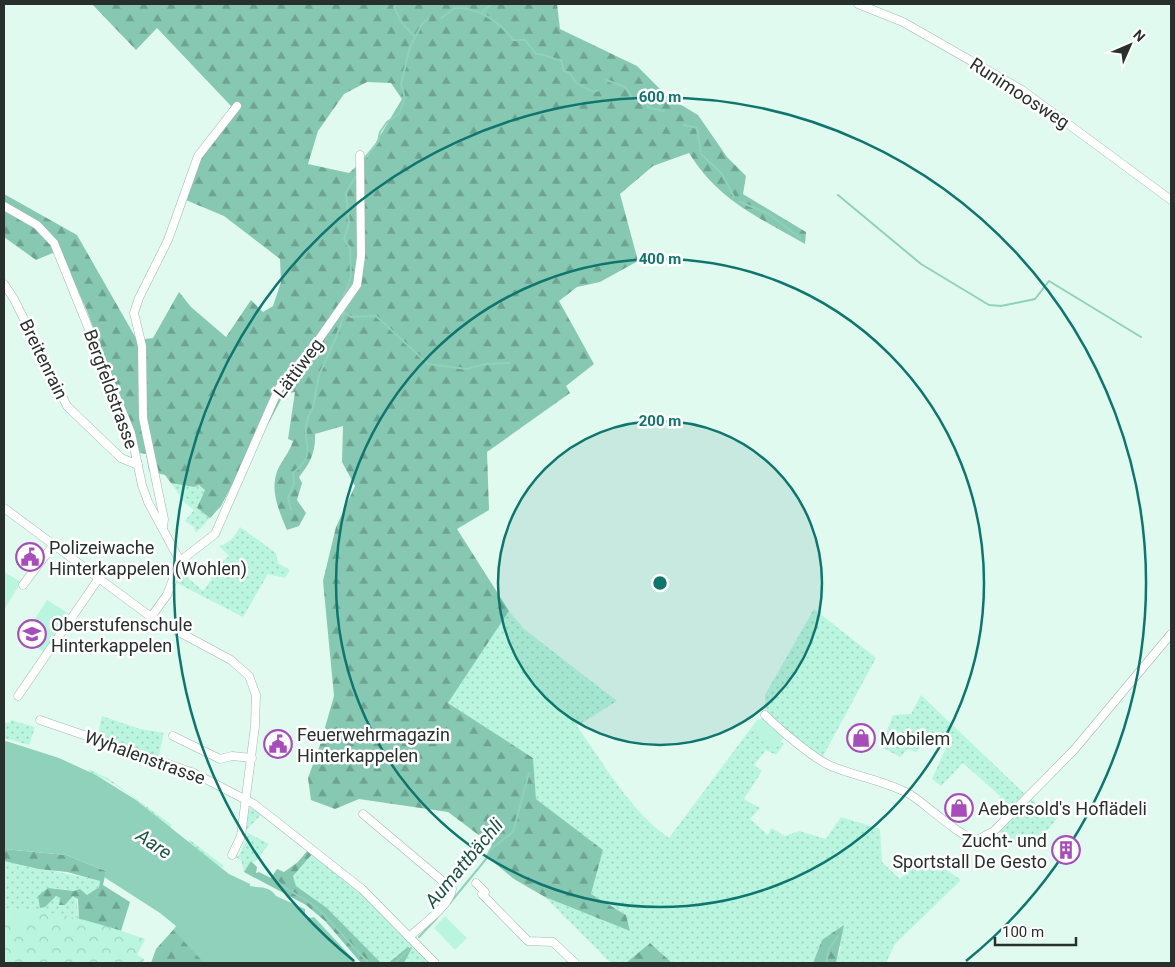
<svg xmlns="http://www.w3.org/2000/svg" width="1175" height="967" viewBox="0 0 1175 967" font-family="Roboto,sans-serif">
<defs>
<pattern id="grass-dots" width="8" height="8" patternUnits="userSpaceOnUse" patternTransform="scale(1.25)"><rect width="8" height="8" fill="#b9f5df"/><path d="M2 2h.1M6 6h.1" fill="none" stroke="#9fd2c0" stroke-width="1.8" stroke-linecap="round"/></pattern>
<pattern id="forest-firs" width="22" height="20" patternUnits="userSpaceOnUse" patternTransform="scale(1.25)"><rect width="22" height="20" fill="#87c8b2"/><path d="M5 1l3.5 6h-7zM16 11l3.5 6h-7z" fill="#6ea391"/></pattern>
<pattern id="park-crowns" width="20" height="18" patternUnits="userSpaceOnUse" patternTransform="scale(1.25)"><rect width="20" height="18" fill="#b9f5df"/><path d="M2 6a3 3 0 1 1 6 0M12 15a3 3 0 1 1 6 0" fill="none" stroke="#9fd2c0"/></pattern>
</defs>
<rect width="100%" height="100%" fill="#e1faf0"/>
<!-- grass -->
<g fill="url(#grass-dots)">
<path d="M171,483L194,487L199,485L205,490L197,508L210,518L196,533L194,527L185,521L194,510L184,502Z"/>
<path d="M240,527L276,553L278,563L290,570L285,578L268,574L243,617L175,582L179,570L203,591L212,579L209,576L222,560H224L229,556L219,546C229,544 235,536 240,527Z"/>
<path d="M814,609L876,658L822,758L765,712V695Z"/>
<path d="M509,611L524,629L617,701L577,726C604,764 630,811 669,838L751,728L775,748L781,742L784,744L776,755L766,750L754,765L762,771L744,799L760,808L750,819L768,835L771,828L785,836L799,831L826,839L841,817L880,829L882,862L900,879L920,859L931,867L936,862L961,880L895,944L886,963H836L841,947L822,940L813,963H672L650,943L626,963H611L545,897L630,931L626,915L591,894L603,850L536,799L533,758L448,703Z"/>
<path d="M921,695L1030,799L1058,817L1032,849L1014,843L996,829L1009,817L996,808L1000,796L963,763L941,786L932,779L946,748L931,736L916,752L908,749L900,757L881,747L893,715L911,714Z"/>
<path d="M102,716L140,729L164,733L158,758L97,737Z"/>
<path d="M11,720L35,727L29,745L4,738V722L10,723Z"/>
<path d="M89,769L109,779L172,825L170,828C146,808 118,781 88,772Z"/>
<path d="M253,807L262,814L245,831L248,808Z"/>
<path d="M246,832L269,844L255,862L251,861L244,872L241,860L236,857V855L239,856L248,834Z"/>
<path d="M190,840L224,866L222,868L188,842Z"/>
<path d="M313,853L359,890L430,963H404L411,951L395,956L388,963H381L327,908L296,886L293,876Z"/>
<path d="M4,861L93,879L100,881L99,887L87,895L80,890L75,891L53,888V897L60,898V905H65L73,896L76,897L79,920L22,909L4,908Z"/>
</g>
<!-- forest -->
<g fill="url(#forest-firs)" fill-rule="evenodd">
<path d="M92,4H557L560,29L637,66L668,97L698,115L727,157L746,176L743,194L806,232L805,244C757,216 720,202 689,153L653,166L620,194L638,261L600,282L577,287L559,301L594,364L566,386L570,393L487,452L489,510L457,529L509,611L448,703L533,758L536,799L603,850L591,894L626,915L630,931L545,897L514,879L486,856L492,845L448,812L359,799L335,809L311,800L308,778L320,745L334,696L323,581L336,527L355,486L342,462L343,426L315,434C316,451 310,464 299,477L302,483L297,500L306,513L299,526L287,530C279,511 269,490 278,469C283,459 289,453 293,441L288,439L295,392L284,394L264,432L244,462L221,506L210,518L197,508L205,490L199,485L194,487L171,483L165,475L149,471L146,454L140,453L87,311L60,250L36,260L4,237V194L77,235L137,340L153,338L179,292L191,307L226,337L251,300L263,312L273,306L281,282L280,259L224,216L181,198L203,153L231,106L157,28L136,50ZM367,82L391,83L402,99L368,156L349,173L308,164L318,131L344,94Z"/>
<path d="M4,849L66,855L106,871L103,885L130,902L121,931L79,920L78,899L73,896L65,905H59L60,898L56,896L45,907L40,908L38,896L48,888L74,891L80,889L87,895L99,887L100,881L67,872L39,869L4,861Z"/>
<path d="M308,850L313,853L293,876L296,886L327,908L381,963H361L325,921L306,905L244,872L251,861L257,867L256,873L259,872L271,878L277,869L284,872L298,862Z"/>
<path d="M844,925L836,963H813L822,940Z"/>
<path d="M174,929L202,959L204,963H151L156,949Z"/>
<path d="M650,943L672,963H626Z"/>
<path d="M408,947L411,950L404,963H388Z"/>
</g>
<!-- park -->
<path fill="url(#park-crowns)" d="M4,908C52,909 100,923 145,939L137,955L144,959L143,963H4Z"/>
<!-- pitch -->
<g fill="#b9f5df">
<path d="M4,572L21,582L4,610Z"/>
<path d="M47,600L68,613L44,652L22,639Z"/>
<path d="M764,718L785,736L775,749L751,728L757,720Z"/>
<path d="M15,913L32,914L31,925L14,924Z"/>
<path d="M445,916L467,938L455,950L434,928Z"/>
</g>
<!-- water -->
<path fill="#90d1bb" d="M6,741L59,758L96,775L136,800L229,874L250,884V886C258,888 269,885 276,896L305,909V915L311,918L314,917L357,963H204L176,933L174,929L176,926L160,913L104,877L106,871L66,855L4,849V742Z"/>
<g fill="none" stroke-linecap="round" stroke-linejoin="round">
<!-- stream -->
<g stroke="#90d1bb" stroke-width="2">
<path d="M396,4L394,7L402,23L414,36"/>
<path d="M481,13L492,4"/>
<path d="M441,18L455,8C478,7 500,22 513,40H525L536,54C549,54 552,60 561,60L564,71L570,73L575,82L593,92L598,90"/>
<path d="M606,80L625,87L634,100H644L649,108L664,111"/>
<path d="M684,125L697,128L701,154L722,174L734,197"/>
<path d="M364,159L378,142L380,132L387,122L399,114L405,98L401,84L410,47L422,24L428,19"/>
<path d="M838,195L921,264L989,305L1001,306L1035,299L1049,281L1141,337"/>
<path d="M740,202L769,214L800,238"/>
<path d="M340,305L351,277L350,248L344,239L349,223L346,193L357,174"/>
<path d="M345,313L351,317L376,316L428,364L467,369L486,364L510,363"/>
<path d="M291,510L288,498L294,484L293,473C319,451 301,446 307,421C308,416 311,412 313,407C316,396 316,383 320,373C325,361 347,319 343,309"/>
<path d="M277,881C289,893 305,897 318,909C336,926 351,946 369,963"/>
<path d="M450,903L486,859L490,850L513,832L529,773"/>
<path d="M419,937L437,918"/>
<path d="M395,963L411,948"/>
<path d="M826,963L829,949L838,936"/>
</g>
<defs>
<g id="minor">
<path d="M858,4L903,22L1022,90L1171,200"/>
<path d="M4,206L37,225L54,243L131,433L142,485L148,502L180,561L167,595L151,617"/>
<path d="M4,284L14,299L67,406L121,458L138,465"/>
<path d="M4,508L151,617L231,660L249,676L256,695L255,726L241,836L232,855"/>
<path d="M163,527L164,519L143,418L142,346L134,313L139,298L168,240L198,156L237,106"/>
<path d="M180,561L215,534L279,388L317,342L357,285L361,256L360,155"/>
<path d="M23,585L54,544"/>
<path d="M18,696L99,578"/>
<path d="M765,715C779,729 814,759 831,766C857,777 887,781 911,795C928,806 960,837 977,840L994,831L1074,750L1171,634"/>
<path d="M40,720L194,773L254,804L362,889L435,963"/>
<path d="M173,736L220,759L232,756L252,758"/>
<path d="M363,814L452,889C450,906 421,926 409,937"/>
<path d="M476,883L485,892L482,894L528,941L553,942L575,963"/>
</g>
</defs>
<!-- minor casing -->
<use href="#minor" stroke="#a1b8af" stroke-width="9"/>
<!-- minor -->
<use href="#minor" stroke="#fff" stroke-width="8"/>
</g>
<!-- distance rings -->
<circle cx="660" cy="583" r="162" fill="#0f766e" fill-opacity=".12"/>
<g fill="none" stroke="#0f766e" stroke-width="2.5">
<circle cx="660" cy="583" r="162"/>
<circle cx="660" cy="583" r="324"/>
<path d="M354 961A486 486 0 1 1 966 961"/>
</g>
<!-- icons -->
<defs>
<symbol id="civic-ring" viewBox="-11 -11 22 22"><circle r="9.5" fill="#fff" stroke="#a74db9" stroke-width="1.5"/><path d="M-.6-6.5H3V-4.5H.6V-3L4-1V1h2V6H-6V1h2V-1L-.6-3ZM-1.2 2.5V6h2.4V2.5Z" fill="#a74db9"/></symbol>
<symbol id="school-ring" viewBox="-11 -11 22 22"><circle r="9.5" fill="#fff" stroke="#a74db9" stroke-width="1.5"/><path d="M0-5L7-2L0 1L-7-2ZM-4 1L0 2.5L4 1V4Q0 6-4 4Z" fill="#a74db9"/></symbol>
<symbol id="shop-ring" viewBox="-11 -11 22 22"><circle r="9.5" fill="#fff" stroke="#a74db9" stroke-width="1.5"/><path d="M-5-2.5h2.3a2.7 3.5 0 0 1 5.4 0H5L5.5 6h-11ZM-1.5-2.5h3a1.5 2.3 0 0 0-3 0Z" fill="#a74db9"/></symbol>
<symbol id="building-ring" viewBox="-11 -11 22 22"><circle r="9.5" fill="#fff" stroke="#a74db9" stroke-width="1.5"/><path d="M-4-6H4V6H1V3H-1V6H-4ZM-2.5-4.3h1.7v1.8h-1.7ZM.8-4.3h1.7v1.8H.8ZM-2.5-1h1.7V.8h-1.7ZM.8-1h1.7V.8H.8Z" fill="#a74db9"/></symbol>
</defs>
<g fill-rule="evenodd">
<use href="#civic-ring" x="14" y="541" width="32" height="32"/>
<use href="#school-ring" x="16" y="618" width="32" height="32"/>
<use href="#shop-ring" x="845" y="722" width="32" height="32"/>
<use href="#civic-ring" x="262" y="728" width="32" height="32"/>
<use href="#shop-ring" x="943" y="792" width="32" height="32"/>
<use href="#building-ring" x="1050" y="834" width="32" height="32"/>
</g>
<g text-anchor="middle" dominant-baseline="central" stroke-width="5" stroke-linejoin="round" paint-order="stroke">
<!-- street labels -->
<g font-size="18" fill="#27302c" stroke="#fff">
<text transform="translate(1020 93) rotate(33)">Runimoosweg</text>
<text transform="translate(44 359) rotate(64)">Breitenrain</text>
<text transform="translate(298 368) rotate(-53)">Lättiweg</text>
<text transform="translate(111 389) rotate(70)">Bergfeldstrasse</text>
<text transform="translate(145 757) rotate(20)">Wyhalenstrasse</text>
</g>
<!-- poi labels -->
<g font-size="18" fill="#27302c" stroke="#fff" text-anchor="start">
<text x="49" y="547">Polizeiwache<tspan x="49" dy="21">Hinterkappelen (Wohlen)</tspan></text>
<text x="51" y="624">Oberstufenschule<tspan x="51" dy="21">Hinterkappelen</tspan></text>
<text x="297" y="734">Feuerwehrmagazin<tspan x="297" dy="21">Hinterkappelen</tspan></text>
<text x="880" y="738">Mobilem</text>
<text x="978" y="808">Aebersold's Hoflädeli</text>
<text x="1047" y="840" text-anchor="end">Zucht- und<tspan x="1047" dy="21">Sportstall De Gesto</tspan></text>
</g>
<!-- water labels -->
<g font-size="19" font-style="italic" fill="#1e5344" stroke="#fff">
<text transform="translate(154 844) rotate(34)">Aare</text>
<text transform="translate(464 863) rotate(-50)">Aumattbächli</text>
</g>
</g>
<circle cx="660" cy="583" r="8" fill="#0f766e" stroke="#fff" stroke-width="2.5"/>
<g font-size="15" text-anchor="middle" font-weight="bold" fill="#0f766e" stroke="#fff" stroke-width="5" stroke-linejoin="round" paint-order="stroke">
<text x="660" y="102">600 m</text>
<text x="660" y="264">400 m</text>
<text x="660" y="426">200 m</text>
</g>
<!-- border -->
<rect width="1175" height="967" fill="none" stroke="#27302c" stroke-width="10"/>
<!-- north arrow -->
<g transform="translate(1130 45) rotate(45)" stroke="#ffffff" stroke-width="4" paint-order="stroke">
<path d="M0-4L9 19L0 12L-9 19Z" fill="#27302c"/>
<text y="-8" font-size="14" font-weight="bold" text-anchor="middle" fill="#27302c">N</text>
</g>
<!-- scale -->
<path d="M995 937v8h81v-8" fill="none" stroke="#27302c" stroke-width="2.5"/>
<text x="1002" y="937" font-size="15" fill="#27302c" stroke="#ffffff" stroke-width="4" paint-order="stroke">100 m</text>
</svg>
